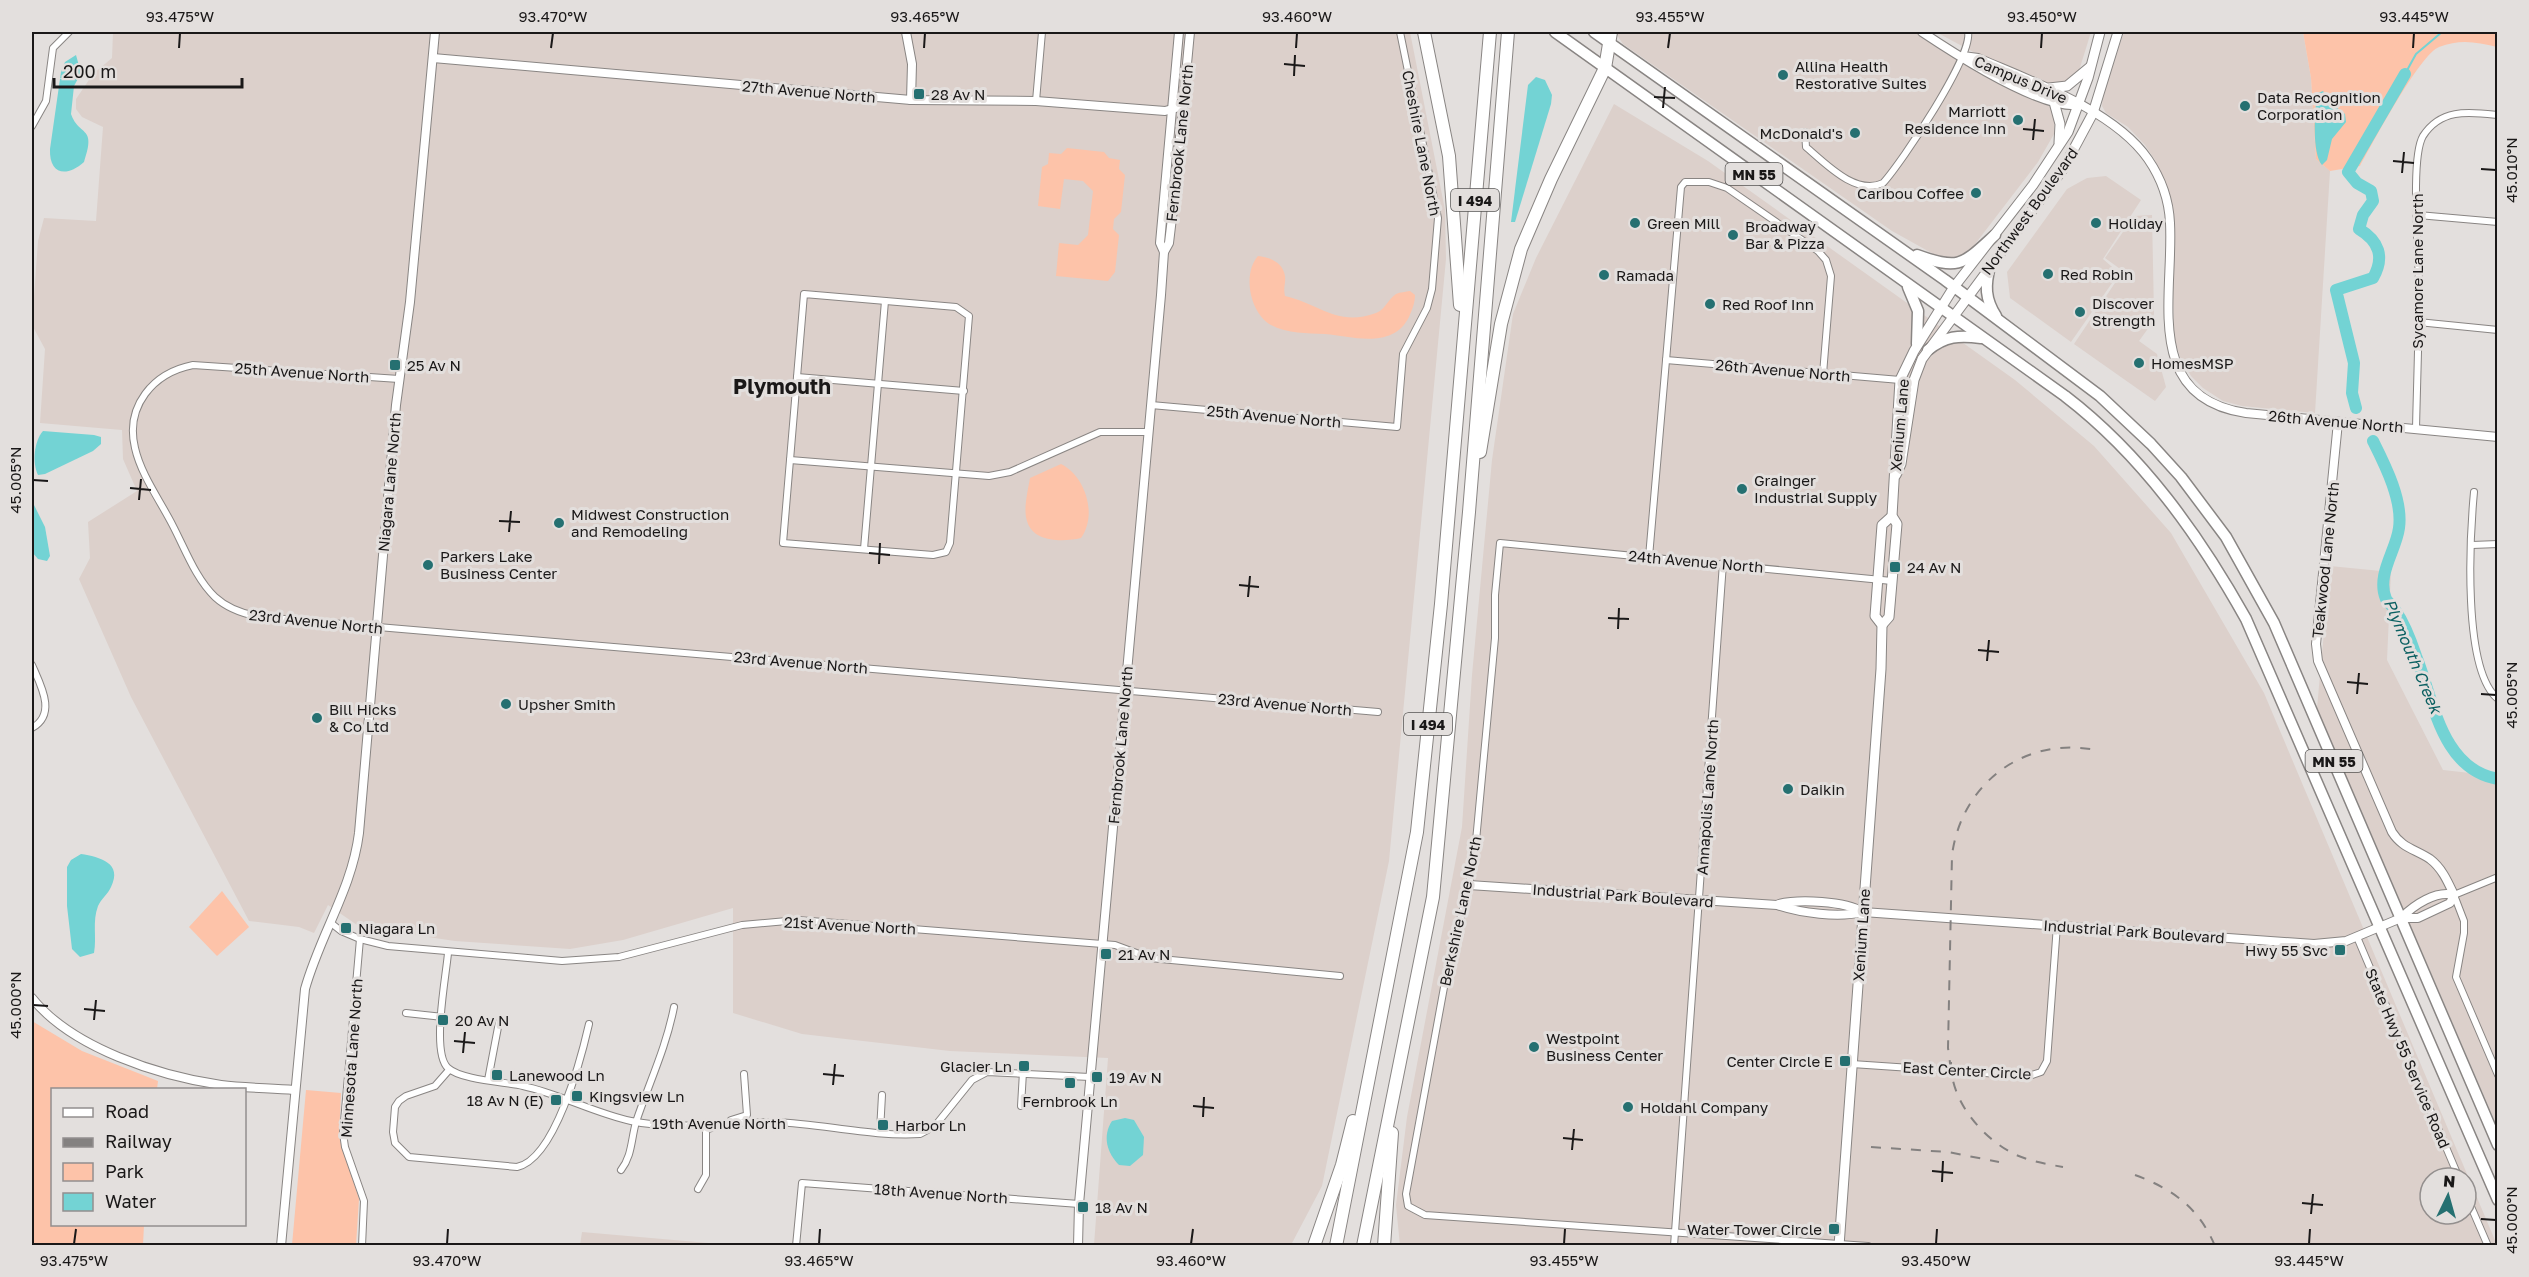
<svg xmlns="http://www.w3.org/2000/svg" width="2529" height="1277" viewBox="0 0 2529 1277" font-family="'Golos Text',sans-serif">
<rect width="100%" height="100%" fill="#e3dfdd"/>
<!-- built -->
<g fill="#dcd0cb" fill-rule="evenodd">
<path d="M113,32H1410L1445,210L1446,259L1389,861L1322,1186L1291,1245H1094L1108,1058L950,1051L802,1034L733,1013V908L623,940L570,949L455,941L360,927L328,905L314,933L299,927L249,921L131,697L79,579L90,558L88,522L137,491L123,459L122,430L40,423L45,349L32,325L38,241L44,218L96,221L103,127L82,117L76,109V99L93,74L112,58Z"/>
<path d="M1615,32H1915L1942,51L2048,105L2055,112L2054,134L2038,162L1969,252L1960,258L1946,261L1892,231L1623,44Z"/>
<path d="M1936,32H2091L2078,74L2065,85L2049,84L1988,60Z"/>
<path d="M2124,32H2303L2311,78L2316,159L2330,171L2315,413L2242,406L2223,401L2203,388L2191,376L2180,357L2174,337L2172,223L2165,186L2155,160L2145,145L2128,127L2106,113L2102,106L2103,95Z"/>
<path d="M1614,104L1708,161L2015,380L2094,446L2171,533L2264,693L2497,1245L1400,1246L1396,1205L1407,1117L1462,827L1472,675L1492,460L1513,314L1536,258ZM2430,1178H2466V1214H2430Z"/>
<path d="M2106,176L2141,200L2103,259L2119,273L2071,342L2010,298L2007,272L2067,189L2087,178Z"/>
<path d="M2152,215L2154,314L2152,323L2139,341L2157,354L2166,387L2155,401L2074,344L2123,271L2105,258L2134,216Z"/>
<path d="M2330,566L2391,572L2387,660L2443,770L2497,776V1126L2317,708Z"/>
<path d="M582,1232L720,1244V1245H580Z"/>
</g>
<!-- green -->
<g fill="#fdc3a9">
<path d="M2303,32H2497V47C2476,42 2460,39 2439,47C2420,54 2372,144 2360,166L2330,171L2316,159L2311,78Z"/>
<path d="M1067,148L1104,152L1109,158L1120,160L1119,169L1125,175L1121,212L1114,219L1113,229L1119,235L1115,272L1108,281L1056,276L1059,243L1078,245L1088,235L1093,191L1083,181L1064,179L1060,209L1038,206L1042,167L1048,164L1049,153L1061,154Z"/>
<path d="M1258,256C1269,257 1283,262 1285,276C1286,283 1283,288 1285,296C1320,304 1337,327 1376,313C1385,310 1388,299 1396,294C1400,292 1406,292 1410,291L1415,295C1415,303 1412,310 1409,317C1393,349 1354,337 1325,334C1307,333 1288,334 1271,325C1250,313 1242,274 1258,256Z"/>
<path d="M1061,464C1085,476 1098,514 1081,538C1064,542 1033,543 1027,521C1023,509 1028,490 1030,478Z"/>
<path d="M222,891L249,927L217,956L189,927Z"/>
<path d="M32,1021L82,1051L158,1081L157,1089L52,1090V1224L144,1225L143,1245H32Z"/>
<path d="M306,1090L341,1093L339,1137L359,1199L356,1245H292Z"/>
</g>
<!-- water -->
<g fill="#73d3d4">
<path d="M76,55L81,73L74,86L71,114C79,137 97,125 84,162C66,178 49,174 50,149L61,72L65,62Z"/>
<path d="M1536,77L1545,80L1552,95L1551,104L1515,222H1511L1528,85Z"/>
<path d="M2323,91L2332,104L2345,114L2346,122L2332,139L2327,160L2322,165C2312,154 2314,108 2318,93Z"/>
<path d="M43,431L94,435L101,437V444L93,451L45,474L38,475C32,463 34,441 43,431Z"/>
<path d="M32,501L45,527L50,556L47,561L38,559L32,552Z"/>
<path d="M81,854C100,857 123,863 111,887C108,894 101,899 98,906C92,922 97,937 94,953L80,957L72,949L67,906V867L71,860Z"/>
<path d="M1125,1118L1134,1120L1144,1137L1143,1155L1130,1166L1119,1165C1107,1153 1102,1136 1112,1121Z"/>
</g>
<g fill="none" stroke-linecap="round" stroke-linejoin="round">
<!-- stream -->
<path stroke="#73d3d4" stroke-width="2" d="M2405,74L2416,54L2442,32"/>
<!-- river -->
<g stroke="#73d3d4" stroke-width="12">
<path d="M2356,408L2352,393L2354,363L2336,290L2373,278C2385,257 2379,241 2359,229L2363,215L2373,201L2371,191L2357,183L2348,172L2405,74"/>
<path d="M2373,441C2385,465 2403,500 2399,528C2396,551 2376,575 2386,599C2388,603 2393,606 2395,610C2404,623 2411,641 2416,656C2434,701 2441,769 2498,779"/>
</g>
<defs>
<g id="minor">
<path d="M1036,101L1042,32"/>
<path d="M32,126L46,101L53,48L69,32"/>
<path d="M1805,132L1806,147C1826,164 1856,196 1883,183C1902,162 1973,56 1968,32"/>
<path d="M2418,215L2498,222"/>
<path d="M804,294L956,307L969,316L950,543L946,552L933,555L783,543Z"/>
<path d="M2418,322L2498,330"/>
<path d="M1666,360L1900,380"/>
<path d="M797,377L964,391"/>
<path d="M399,379L193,365C153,373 125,406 135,448C141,475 161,502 173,526C185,549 196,579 215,597C228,609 243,614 261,617L1378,712"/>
<path d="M1151,405L1397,427L1403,354L1427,308L1432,289L1438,218L1400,32"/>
<path d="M2416,429C2417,381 2419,334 2419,286C2419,255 2410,158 2423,136C2441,108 2469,112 2498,115"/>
<path d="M790,460L989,476L1010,472L1100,432H1149"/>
<path d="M2474,492C2470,535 2462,670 2498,699"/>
<path d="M2472,545L2498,544"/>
<path d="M864,549L885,301"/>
<path d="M1649,557L1681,187L1685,182H1709L1727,188L1818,251L1826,260L1831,276L1823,374"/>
<path d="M32,665C41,686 57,714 32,728"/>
<path d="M2498,877L2454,895L2464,921V933L2456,977L2498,1075"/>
<path d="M331,923L341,931L360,939L388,946L562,961L619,957L742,925L798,920L1115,945L1150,958L1340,976"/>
<path d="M2357,937L2459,1178"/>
<path d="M360,939L343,1133L345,1147L364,1201L362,1246"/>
<path d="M448,953C446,977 431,1053 448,1068C461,1080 505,1082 523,1086C560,1094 594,1113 631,1121C677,1131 728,1121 776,1122C823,1124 874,1137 920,1134L935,1126L972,1080L987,1072L1090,1077"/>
<path d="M406,1013L443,1017"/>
<path d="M1852,1064L2029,1076L2041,1072L2047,1061L2057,925"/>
<path d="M449,1070L435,1086L406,1096L399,1101L395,1107L393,1132L395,1143L409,1157L517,1167C555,1159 581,1059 589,1024"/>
<path d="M488,1080L499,1022"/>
<path d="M1021,1106L1023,1072"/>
<path d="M731,1120L747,1115L744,1074"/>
<path d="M880,1131L882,1095"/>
<path d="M621,1170C632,1156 631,1140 636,1122C649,1083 666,1048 674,1007"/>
<path d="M698,1189L706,1175V1130L722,1124"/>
<path d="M2466,1195L2488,1246"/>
<path d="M796,1246L802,1183L1079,1204"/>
<path d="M1674,1246L1723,563"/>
<path d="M1868,1246L1425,1215L1408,1206L1406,1194L1447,971L1469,885L1476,841L1495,638V595L1500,543L1892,581"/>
</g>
<g id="tertiary">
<path d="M906,32L912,64L911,100"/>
<path d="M1922,32C1955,54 2039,109 2078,105"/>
<path d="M1963,56L1978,58C2031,81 2114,110 2148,159C2161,178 2169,200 2170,223C2174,296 2142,398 2246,413L2498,437"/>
<path d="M433,58L911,100L1036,101L1165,111L1183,106"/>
<path d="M1164,252L1169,243L1174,201L1190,32"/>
<path d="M2338,422L2316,644L2318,661L2392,832C2402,848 2415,849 2430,859C2442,868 2448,882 2454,895"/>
<path d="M1469,885L1777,905C1801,913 1838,918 1863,912L2314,944L2346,941L2401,918H2418L2450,903L2454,895"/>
<path d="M1779,904C1799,899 1845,901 1863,912"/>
<path d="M2401,918C2414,905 2436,890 2454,895"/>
<path d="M32,998C72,1048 159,1076 221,1085C245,1088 270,1088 294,1090"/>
<path d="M281,1246L305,989C320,935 352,889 359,833L396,405L410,302L435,32"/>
<path d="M1078,1246L1079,1204L1161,295L1164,252L1160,243L1179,32"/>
</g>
<g id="secondary">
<path d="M2049,88L2067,86L2090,67"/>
<path d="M2054,102L2060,124L2059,143"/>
<path d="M1896,475L1901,464L1914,380L1922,359L2063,169L2093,113L2118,32"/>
<path d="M1882,625L1889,617L1897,524L1892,516L1900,380L1914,351L1954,287L2033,185L2068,132L2088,78L2100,32"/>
<path d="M1839,1246L1881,669L1882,625L1875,616L1882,525L1892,516"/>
</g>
<g id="trunk">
<path d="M1555,32L2065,396C2142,455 2199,535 2246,619L2498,1200"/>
<path d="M1594,32L1945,280L2100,396L2151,444L2181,477L2226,537L2274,623L2498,1145"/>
<path d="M1917,255C1960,271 1963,264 1995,235"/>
<path d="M1990,266C1985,285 1985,299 1996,316"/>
<path d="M1908,287L1918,311L1917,344"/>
<path d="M1928,350C1945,336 1959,335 1981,338"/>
</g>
<g id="motorway">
<path d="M1424,32L1449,156L1460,305"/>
<path d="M1480,452L1501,324L1521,249L1551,179L1605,68L1611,32"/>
<path d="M1314,1246L1342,1165L1353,1121"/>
<path d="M1336,1246L1417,832L1441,604L1490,32"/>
<path d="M1363,1246L1433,897L1469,512L1508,32"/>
<path d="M1384,1246L1392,1133"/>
</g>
</defs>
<!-- minor casing -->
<use href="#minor" stroke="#898583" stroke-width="8"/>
<!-- tertiary casing -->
<use href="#tertiary" stroke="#898583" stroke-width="10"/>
<!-- secondary casing -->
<use href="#secondary" stroke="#898583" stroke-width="11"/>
<!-- trunk casing -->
<use href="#trunk" stroke="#898583" stroke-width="13"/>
<!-- motorway casing -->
<use href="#motorway" stroke="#898583" stroke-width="14"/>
<!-- minor -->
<use href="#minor" stroke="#fff" stroke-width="6"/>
<!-- tertiary -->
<use href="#tertiary" stroke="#fff" stroke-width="8"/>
<!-- secondary -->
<use href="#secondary" stroke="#fff" stroke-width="9"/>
<!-- trunk -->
<use href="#trunk" stroke="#fff" stroke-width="10"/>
<!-- motorway -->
<use href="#motorway" stroke="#fff" stroke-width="12"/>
<!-- rail -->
<g stroke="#848180" stroke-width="2" stroke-dasharray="10 10" stroke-linecap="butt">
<path d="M1951,1062C1950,1100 1981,1137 2014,1154C2029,1161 2046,1164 2063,1167"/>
<path d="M1951,1070L1948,1048L1952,855C1962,781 2028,734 2100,751"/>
<path d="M1871,1147L1948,1152L1999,1162"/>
<path d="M2135,1175C2173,1189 2199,1208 2215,1246"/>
</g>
</g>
<!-- ticks -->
<path fill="none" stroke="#1a1818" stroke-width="2" d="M179,48L180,33M551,48L553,33M924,48L925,33M1296,48L1297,33M1668,48L1670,33M2041,48L2042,33M2413,48L2414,33M1284,64L1305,66M1294,76L1295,55M1654,97L1675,98M1663,108L1665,87M2023,129L2044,131M2033,140L2035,119M2393,161L2414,163M2481,169L2496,170M2402,173L2404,152M33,480L48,481M130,488L151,490M139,500L141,479M499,521L520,522M509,532L511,511M869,553L890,555M879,564L880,543M1239,585L1259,587M1248,597L1250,576M1608,618L1629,619M1618,629L1619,608M1978,650L1999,652M1987,661L1989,640M2347,682L2368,684M2357,694L2359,673M2481,694L2496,695M33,1005L48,1006M84,1009L105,1011M94,1020L96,1000M454,1041L475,1043M463,1053L465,1032M823,1074L844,1076M833,1085L835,1064M1193,1106L1214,1108M1203,1117L1204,1097M1563,1138L1583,1140M1572,1150L1574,1129M1932,1171L1953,1173M1942,1182L1943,1161M2302,1203L2323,1205M2311,1214L2313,1194M2481,1219L2496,1220M74,1244L76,1229M447,1244L448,1229M819,1244L820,1229M1191,1244L1193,1229M1564,1244L1565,1229M1936,1244L1937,1229M2309,1244L2310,1229"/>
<!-- markers -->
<g fill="#257071" stroke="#e3dfdd" stroke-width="2">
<circle cx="1783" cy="75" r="6"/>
<rect x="913" y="88" width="12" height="12" rx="3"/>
<circle cx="2245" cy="106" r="6"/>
<circle cx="2018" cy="120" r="6"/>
<circle cx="1855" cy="133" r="6"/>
<circle cx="1976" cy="193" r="6"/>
<circle cx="1635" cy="223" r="6"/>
<circle cx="2096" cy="223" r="6"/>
<circle cx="1733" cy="235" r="6"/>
<circle cx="2048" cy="274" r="6"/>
<circle cx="1604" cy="275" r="6"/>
<circle cx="1710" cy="304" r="6"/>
<circle cx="2080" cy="312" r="6"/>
<circle cx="2139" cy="363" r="6"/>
<rect x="389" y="359" width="12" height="12" rx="3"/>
<circle cx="1742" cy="489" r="6"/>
<circle cx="559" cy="523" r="6"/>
<circle cx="428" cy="565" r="6"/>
<rect x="1889" y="561" width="12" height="12" rx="3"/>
<circle cx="506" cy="704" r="6"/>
<circle cx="317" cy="718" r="6"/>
<circle cx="1788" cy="789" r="6"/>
<rect x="340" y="922" width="12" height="12" rx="3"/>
<rect x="2334" y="944" width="12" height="12" rx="3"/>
<rect x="1100" y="948" width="12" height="12" rx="3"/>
<rect x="437" y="1014" width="12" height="12" rx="3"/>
<circle cx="1534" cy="1047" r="6"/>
<rect x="1839" y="1055" width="12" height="12" rx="3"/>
<rect x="1018" y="1060" width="12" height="12" rx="3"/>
<rect x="491" y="1069" width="12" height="12" rx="3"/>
<rect x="1091" y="1071" width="12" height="12" rx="3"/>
<rect x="1064" y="1077" width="12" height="12" rx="3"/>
<rect x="571" y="1090" width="12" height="12" rx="3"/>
<rect x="550" y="1094" width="12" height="12" rx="3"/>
<circle cx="1628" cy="1107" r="6"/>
<rect x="877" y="1119" width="12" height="12" rx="3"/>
<rect x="1077" y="1201" width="12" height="12" rx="3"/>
<rect x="1828" y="1223" width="12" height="12" rx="3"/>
</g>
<g text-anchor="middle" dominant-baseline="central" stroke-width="6" stroke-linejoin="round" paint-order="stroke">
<!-- shield labels -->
<g fill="#e3dfdd" stroke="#565453" stroke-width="1.5">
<rect x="1725.5" y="163" width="57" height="22" rx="4.5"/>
<rect x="1451" y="189" width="48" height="22" rx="4.5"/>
<rect x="1404" y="713" width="48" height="22" rx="4.5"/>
<rect x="2305.5" y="750" width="57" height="22" rx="4.5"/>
</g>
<g font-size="14" font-weight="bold" fill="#1a1818">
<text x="1754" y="174">MN 55</text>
<text x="1475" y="200">I 494</text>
<text x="1428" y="724">I 494</text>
<text x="2334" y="761">MN 55</text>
</g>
<!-- poi labels -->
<g font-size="15" fill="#1a1818" stroke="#e3dfdd" text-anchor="start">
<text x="1795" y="66">Allina Health<tspan x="1795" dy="17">Restorative Suites</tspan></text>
<text x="931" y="94">28 Av N</text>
<text x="2257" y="97">Data Recognition<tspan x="2257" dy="17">Corporation</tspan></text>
<text x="2006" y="111" text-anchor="end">Marriott<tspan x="2006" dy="17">Residence Inn</tspan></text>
<text x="1843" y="133" text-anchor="end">McDonald's</text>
<text x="1964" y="193" text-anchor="end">Caribou Coffee</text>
<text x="1647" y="223">Green Mill</text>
<text x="2108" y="223">Holiday</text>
<text x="1745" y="226">Broadway<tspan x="1745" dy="17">Bar &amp; Pizza</tspan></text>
<text x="2060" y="274">Red Robin</text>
<text x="1616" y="275">Ramada</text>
<text x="2092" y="303">Discover<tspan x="2092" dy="17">Strength</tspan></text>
<text x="1722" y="304">Red Roof Inn</text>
<text x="2151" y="363">HomesMSP</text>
<text x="407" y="365">25 Av N</text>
<text x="1754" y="480">Grainger<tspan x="1754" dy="17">Industrial Supply</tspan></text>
<text x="571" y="514">Midwest Construction<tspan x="571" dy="17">and Remodeling</tspan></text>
<text x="440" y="556">Parkers Lake<tspan x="440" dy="17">Business Center</tspan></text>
<text x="1907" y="567">24 Av N</text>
<text x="518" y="704">Upsher Smith</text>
<text x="329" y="709">Bill Hicks<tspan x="329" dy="17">&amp; Co Ltd</tspan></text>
<text x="1800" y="789">Daikin</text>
<text x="358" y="928">Niagara Ln</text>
<text x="2328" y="950" text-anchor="end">Hwy 55 Svc</text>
<text x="1118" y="954">21 Av N</text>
<text x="455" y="1020">20 Av N</text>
<text x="1546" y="1038">Westpoint<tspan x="1546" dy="17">Business Center</tspan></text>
<text x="1833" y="1061" text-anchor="end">Center Circle E</text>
<text x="1012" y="1066" text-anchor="end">Glacier Ln</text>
<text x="509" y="1075">Lanewood Ln</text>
<text x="1109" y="1077">19 Av N</text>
<text x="589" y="1096">Kingsview Ln</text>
<text x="544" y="1100" text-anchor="end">18 Av N (E)</text>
<text x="1070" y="1101" text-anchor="middle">Fernbrook Ln</text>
<text x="1640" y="1107">Holdahl Company</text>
<text x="895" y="1125">Harbor Ln</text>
<text x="1095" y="1207">18 Av N</text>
<text x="1822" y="1229" text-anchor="end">Water Tower Circle</text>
</g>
<!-- street labels -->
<g font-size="15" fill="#1a1818" stroke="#e3dfdd">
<text transform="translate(2021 79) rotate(23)">Campus Drive</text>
<text transform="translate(809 91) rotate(5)">27th Avenue North</text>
<text transform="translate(1179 143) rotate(-84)">Fernbrook Lane North</text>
<text transform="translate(1422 143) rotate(79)">Cheshire Lane North</text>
<text transform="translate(2029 211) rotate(-54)">Northwest Boulevard</text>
<text transform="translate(2417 271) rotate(-90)">Sycamore Lane North</text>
<text transform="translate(1783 370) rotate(5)">26th Avenue North</text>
<text transform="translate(302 372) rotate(4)">25th Avenue North</text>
<text transform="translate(1274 416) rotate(5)">25th Avenue North</text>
<text transform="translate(2336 421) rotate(5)">26th Avenue North</text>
<text transform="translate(1899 425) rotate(-85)">Xenium Lane</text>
<text transform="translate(389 482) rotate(-85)">Niagara Lane North</text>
<text transform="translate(2325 560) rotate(-84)">Teakwood Lane North</text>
<text transform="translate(1696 561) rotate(5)">24th Avenue North</text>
<text transform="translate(316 621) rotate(6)">23rd Avenue North</text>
<text transform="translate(801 662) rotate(5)">23rd Avenue North</text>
<text transform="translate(1285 704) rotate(5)">23rd Avenue North</text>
<text transform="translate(1120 745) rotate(-85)">Fernbrook Lane North</text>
<text transform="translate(1707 797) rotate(-86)">Annapolis Lane North</text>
<text transform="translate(1623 895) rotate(4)">Industrial Park Boulevard</text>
<text transform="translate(1460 911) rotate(-78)">Berkshire Lane North</text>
<text transform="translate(850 925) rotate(3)">21st Avenue North</text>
<text transform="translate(2134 931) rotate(4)">Industrial Park Boulevard</text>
<text transform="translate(1861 935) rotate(-86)">Xenium Lane</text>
<text transform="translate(351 1058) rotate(-86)">Minnesota Lane North</text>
<text transform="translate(2408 1058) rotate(67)">State Hwy 55 Service Road</text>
<text transform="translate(1967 1070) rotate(3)">East Center Circle</text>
<text x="719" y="1123">19th Avenue North</text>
<text transform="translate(941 1193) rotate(4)">18th Avenue North</text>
</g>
<!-- water labels -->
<g font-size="16" font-style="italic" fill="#0b6061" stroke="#e3dfdd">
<text transform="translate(2413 656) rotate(67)">Plymouth Creek</text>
</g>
<!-- district labels -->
<g font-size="21" font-weight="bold" fill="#1a1818" stroke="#e3dfdd">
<text x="782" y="386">Plymouth</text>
</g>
</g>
<!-- border -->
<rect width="2529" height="1277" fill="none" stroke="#e3dfdd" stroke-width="66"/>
<!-- legend -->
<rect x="51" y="1088" width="195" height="138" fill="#e3dfdd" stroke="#938f8e" stroke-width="1.5"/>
<rect x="63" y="1108" width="30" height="9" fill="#ffffff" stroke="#938f8e" stroke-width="1.5"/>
<text x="105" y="1118" font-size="18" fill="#1a1818">Road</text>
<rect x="63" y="1138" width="30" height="9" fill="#848180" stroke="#938f8e" stroke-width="1.5"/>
<text x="105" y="1148" font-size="18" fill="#1a1818">Railway</text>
<rect x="63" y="1163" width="30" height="18" fill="#fdc3a9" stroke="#938f8e" stroke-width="1.5"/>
<text x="105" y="1178" font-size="18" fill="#1a1818">Park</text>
<rect x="63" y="1193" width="30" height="18" fill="#73d3d4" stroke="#938f8e" stroke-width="1.5"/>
<text x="105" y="1208" font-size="18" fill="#1a1818">Water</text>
<!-- north arrow -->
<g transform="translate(2448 1196) rotate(5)"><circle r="28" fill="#e3dfdd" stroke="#938f8e" stroke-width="1.5"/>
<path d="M0-4.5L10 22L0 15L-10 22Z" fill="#257071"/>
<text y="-9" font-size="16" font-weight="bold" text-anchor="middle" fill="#1a1818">N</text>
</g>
<!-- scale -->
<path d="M54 78v9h188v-9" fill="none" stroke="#1a1818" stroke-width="3"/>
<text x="63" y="78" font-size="18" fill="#1a1818" stroke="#e3dfdd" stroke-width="4.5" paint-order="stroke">200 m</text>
<rect x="33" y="33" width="2463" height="1211" fill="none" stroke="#1a1818" stroke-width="2"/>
<g font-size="15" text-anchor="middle" fill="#1a1818">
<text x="180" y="22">93.475°W</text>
<text x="553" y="22">93.470°W</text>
<text x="925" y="22">93.465°W</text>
<text x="1297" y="22">93.460°W</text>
<text x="1670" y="22">93.455°W</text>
<text x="2042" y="22">93.450°W</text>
<text x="2414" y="22">93.445°W</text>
<text transform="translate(2512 170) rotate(-90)" y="5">45.010°N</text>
<text transform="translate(16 480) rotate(-90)" y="5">45.005°N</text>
<text transform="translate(2512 695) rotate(-90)" y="5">45.005°N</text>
<text transform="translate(16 1005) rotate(-90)" y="5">45.000°N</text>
<text transform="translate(2512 1220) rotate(-90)" y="5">45.000°N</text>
<text x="74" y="1266">93.475°W</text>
<text x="447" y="1266">93.470°W</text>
<text x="819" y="1266">93.465°W</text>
<text x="1191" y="1266">93.460°W</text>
<text x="1564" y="1266">93.455°W</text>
<text x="1936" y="1266">93.450°W</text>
<text x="2309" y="1266">93.445°W</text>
</g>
</svg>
